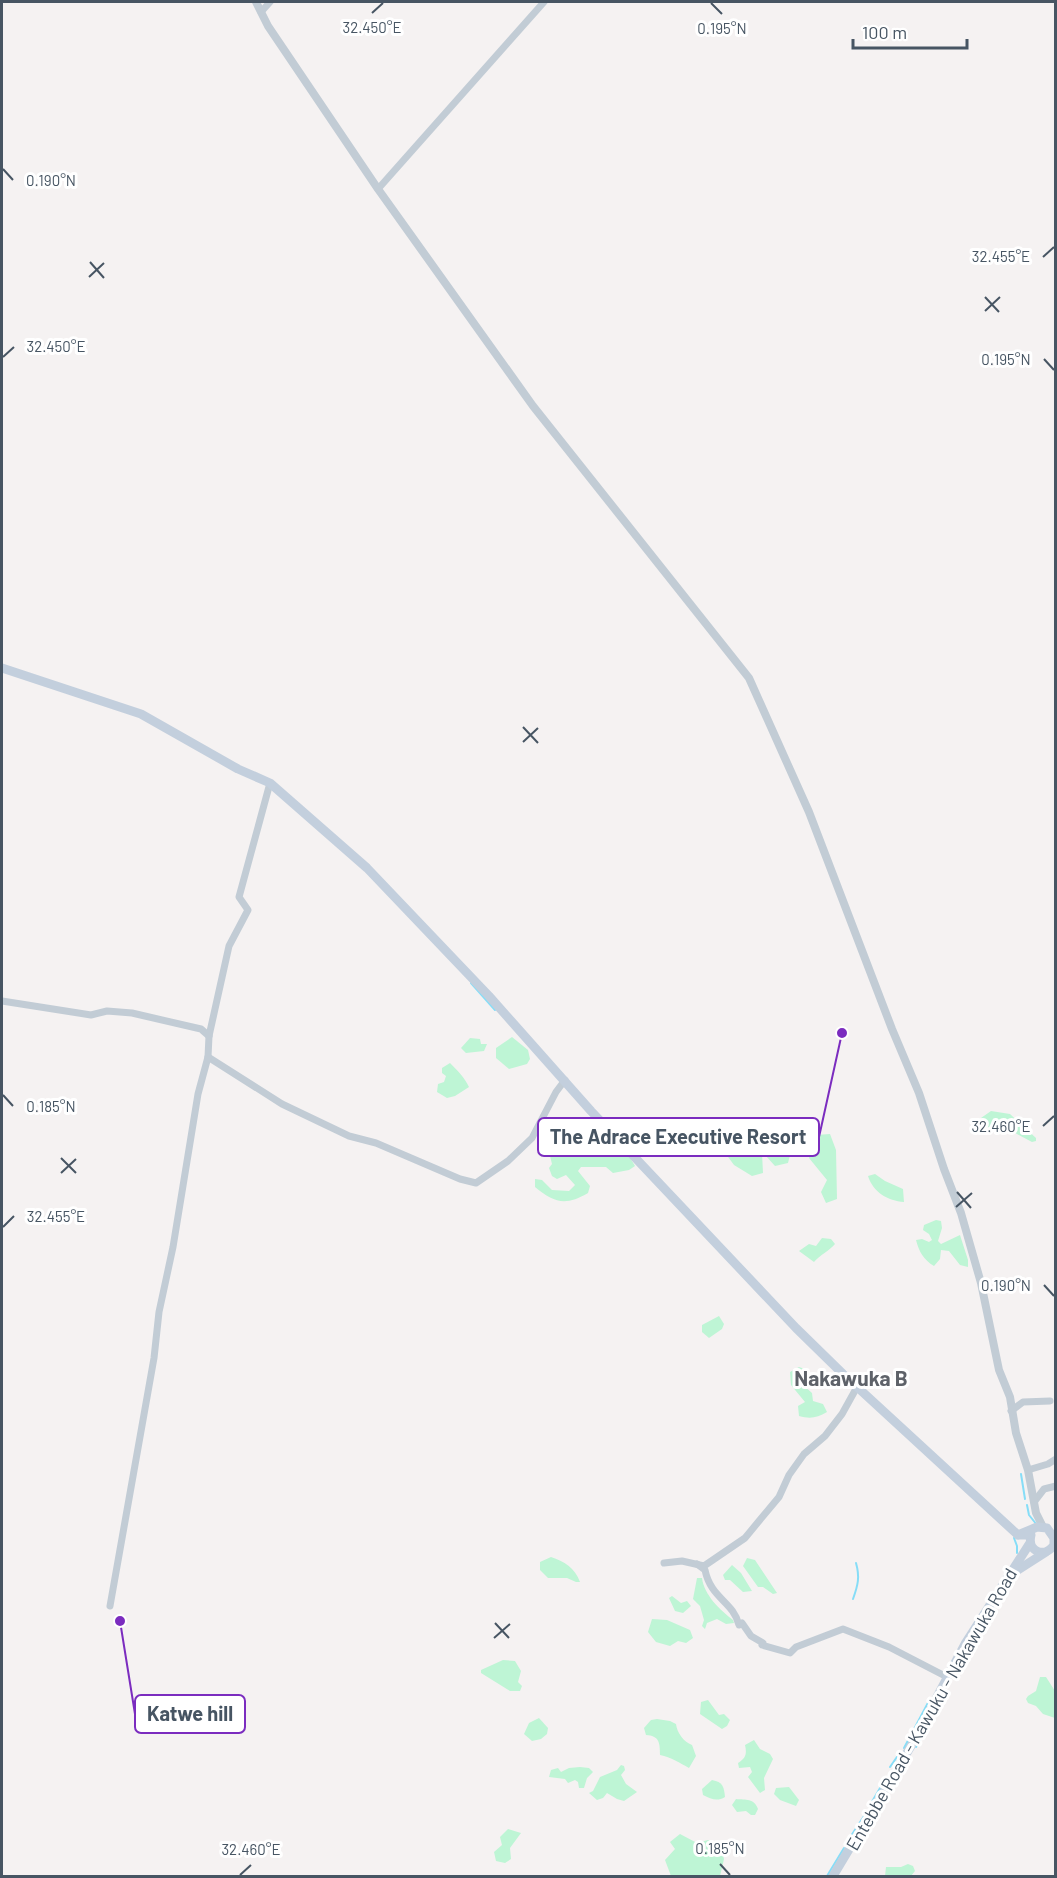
<svg xmlns="http://www.w3.org/2000/svg" width="1057" height="1878" viewBox="0 0 1057 1878" font-family="Barlow,sans-serif">
<rect width="100%" height="100%" fill="#f5f2f2"/>
<!-- green -->
<g fill="#bef5d5">
<path d="M512,1037L528,1050L530,1059L527,1064L509,1069L496,1058V1048Z"/>
<path d="M470,1038L480,1039L481,1044H487L484,1051L466,1053L461,1048Z"/>
<path d="M450,1063C457,1070 465,1078 469,1087L455,1096L447,1098L437,1092L438,1084L444,1082L446,1076L442,1073V1068Z"/>
<path d="M991,1111L1010,1114L1036,1138V1141L1032,1142L1004,1127L996,1130L984,1126L981,1118Z"/>
<path d="M583,1119L591,1120L629,1156L635,1166L629,1170L613,1173L606,1167H581L578,1171L590,1186L588,1193C566,1206 554,1203 535,1187V1179L542,1180L552,1190L569,1191L575,1185L566,1175L557,1179L552,1176L549,1168L552,1164L550,1156L562,1153L568,1157L565,1143L553,1147L547,1139L545,1127L552,1123L560,1128L572,1129L577,1122Z"/>
<path d="M714,1125L741,1126L758,1140L762,1153L763,1173L752,1176L734,1165L720,1146L701,1147L698,1135Z"/>
<path d="M781,1125C796,1138 793,1145 788,1163L775,1166L766,1156L771,1149L770,1133Z"/>
<path d="M830,1134L836,1150L837,1199L826,1203L821,1192L827,1180L809,1158L816,1135Z"/>
<path d="M875,1174L885,1181L903,1189L904,1202C888,1201 873,1192 868,1176Z"/>
<path d="M936,1220L941,1221L942,1228L938,1241L941,1244L960,1235L968,1260V1267L960,1265L949,1251L941,1250L940,1259L934,1266C924,1260 919,1252 916,1240L922,1239L929,1242L932,1240L929,1234L923,1230L924,1225Z"/>
<path d="M822,1238L831,1239L835,1244C829,1251 820,1255 814,1262L799,1251L809,1244L816,1246Z"/>
<path d="M719,1316L724,1324L722,1329L709,1338L702,1332V1325Z"/>
<path d="M799,1367L805,1369V1373L801,1374L802,1384L812,1393L813,1401L823,1404L827,1412C817,1418 810,1419 799,1416L798,1406L805,1402L791,1385L790,1372Z"/>
<path d="M551,1557C564,1561 575,1568 580,1582H576L567,1578H548L540,1570V1562Z"/>
<path d="M747,1558L755,1560L777,1593L773,1594L763,1587H758L743,1566Z"/>
<path d="M732,1565L741,1573L752,1591L743,1592L730,1580H725L723,1575Z"/>
<path d="M697,1578H702C704,1595 720,1610 733,1620L734,1623L726,1624L717,1619L707,1623L705,1629L702,1626L704,1620L700,1606L693,1599Z"/>
<path d="M672,1596L681,1603L687,1601L691,1606L683,1613L675,1611L669,1598Z"/>
<path d="M652,1619L667,1620L690,1630L693,1638L686,1643L678,1641L670,1646L656,1642L648,1632Z"/>
<path d="M503,1660L515,1661L521,1671L518,1682L522,1686L520,1691H510L481,1673V1670Z"/>
<path d="M1040,1677H1046L1055,1691V1718L1043,1714L1036,1706L1028,1703L1026,1699L1028,1696L1036,1691Z"/>
<path d="M708,1700L719,1715L724,1714L730,1720L727,1726L722,1729L700,1714L701,1702Z"/>
<path d="M539,1718L548,1728L547,1734L541,1739L532,1741L524,1734L529,1723Z"/>
<path d="M657,1719L670,1721L676,1724C677,1733 684,1742 692,1745L696,1756L689,1768C680,1763 671,1757 660,1755C660,1742 659,1736 646,1735L644,1728L651,1720Z"/>
<path d="M754,1740L760,1749L770,1754L773,1759L764,1778L765,1790L760,1793L748,1777L752,1772L750,1767L739,1768L738,1763C746,1758 747,1754 745,1745Z"/>
<path d="M621,1765L624,1766L625,1770L621,1775L626,1784L637,1792L624,1801L617,1799L607,1793L603,1798L597,1800L589,1793L593,1791L600,1777L617,1770Z"/>
<path d="M580,1767L589,1768L593,1772L587,1778L584,1788H579L578,1782L575,1780L568,1783L565,1779L549,1777L551,1770L558,1768L561,1772L569,1768Z"/>
<path d="M712,1780C723,1782 724,1787 725,1797C717,1802 711,1799 703,1795L702,1789Z"/>
<path d="M789,1787L799,1800L796,1806L780,1800L774,1794L776,1788Z"/>
<path d="M736,1799C746,1800 754,1798 758,1809L755,1815H751L746,1811L737,1812L732,1805Z"/>
<path d="M508,1829L521,1833L510,1848L511,1859L505,1863L496,1861L494,1852L502,1845L500,1837Z"/>
<path d="M680,1834L697,1843L708,1840L720,1844L724,1859L720,1876H671L665,1860L675,1849L670,1842Z"/>
<path d="M908,1864L913,1866L915,1871L911,1876H885L886,1867H901Z"/>
</g>
<g fill="none" stroke-linecap="round" stroke-linejoin="round">
<!-- stream -->
<g stroke="#86ddf7" stroke-width="2">
<path d="M471,983L495,1010"/>
<path d="M1021,1474L1025,1499"/>
<path d="M1027,1505L1029,1515L1037,1525"/>
<path d="M1014,1538L1017,1546V1553"/>
<path d="M853,1599C858,1585 860,1577 856,1563"/>
<path d="M964,1658L983,1625"/>
<path d="M916,1747L925,1731"/>
<path d="M904,1748L930,1699"/>
<path d="M890,1767L899,1754"/>
<path d="M870,1805L886,1778"/>
<path d="M847,1842L866,1813"/>
<path d="M827,1876L844,1848"/>
</g>
<!-- minor -->
<g stroke="#c2ccd5" stroke-width="7">
<path d="M261,12L270,2"/>
<path d="M378,189L544,2"/>
<path d="M2,1001L91,1015L107,1011L132,1013L201,1029L209,1036"/>
<path d="M208,1057L282,1104L349,1136L376,1143L460,1179L476,1183L508,1161L532,1138L556,1092L565,1080"/>
<path d="M1011,1411L1023,1402L1050,1401"/>
<path d="M1028,1470L1048,1464L1056,1459"/>
<path d="M1034,1502L1044,1489L1056,1486"/>
<path d="M664,1563L682,1561L704,1566L745,1538L759,1521L779,1497L789,1475L804,1454L825,1436L842,1414L857,1387"/>
<path d="M697,1564L705,1570C711,1599 733,1601 739,1625L742,1623L751,1636L763,1643L762,1645L790,1653L796,1647L843,1629L889,1647L947,1677"/>
<path d="M110,1606L154,1358L159,1312L173,1247L198,1094L208,1057L209,1036L229,946L248,910L239,897L270,783"/>
</g>
<!-- tertiary -->
<path stroke="#c2ccd5" stroke-width="8" d="M256,2L268,26L378,189L533,406L749,678L809,812L892,1029L919,1093L944,1169L961,1213L981,1283L999,1370L1010,1397L1016,1433L1028,1470L1036,1513L1043,1527"/>
<!-- secondary -->
<g stroke="#c3cfdd" stroke-width="9">
<path d="M2,668L141,714L238,769L270,783L367,868L489,996L591,1111L796,1328L843,1374L1018,1535"/>
<path d="M1037,1527L1047,1528L1054,1538V1545C1044,1559 1027,1551 1031,1535H1018Z"/>
<path d="M1010,1575L1046,1552"/>
<path d="M833,1876L911,1746L965,1644L1030,1543"/>
</g>
</g>
<!-- ticks -->
<path fill="none" stroke="#475563" stroke-width="2" d="M711,3L722,14M372,13L383,3M3,169L13,180M1043,257L1054,247M90,262L104,278M89,277L104,263M985,297L999,312M985,311L1000,297M3,357L14,347M1044,359L1054,370M523,727L538,743M523,742L538,728M3,1095L13,1106M1043,1126L1054,1116M61,1158L76,1173M61,1173L76,1159M957,1192L971,1208M956,1207L972,1193M3,1227L14,1216M1044,1285L1054,1296M495,1623L509,1638M494,1638L510,1624M720,1864L730,1875M240,1875L251,1865"/>
<g text-anchor="middle" dominant-baseline="central" stroke-width="6" stroke-linejoin="round" paint-order="stroke">
<!-- street labels -->
<g font-size="18" fill="#475563" stroke="#fff">
<text transform="translate(931 1709) rotate(-60)">Entebbe Road - Kawuku - Nakawuka Road</text>
</g>
<!-- quarter labels -->
<g font-size="21" font-weight="bold" fill="#5e6269" stroke="#fff">
<text x="851" y="1377">Nakawuka B</text>
</g>
</g>
<g font-size="15" text-anchor="middle" fill="#475563" stroke="#fff" stroke-width="6" stroke-linejoin="round" paint-order="stroke">
<text x="372" y="33">32.450°E</text>
<text x="722" y="34">0.195°N</text>
<text x="51" y="186">0.190°N</text>
<text x="1001" y="262">32.455°E</text>
<text x="56" y="352">32.450°E</text>
<text x="1006" y="365">0.195°N</text>
<text x="51" y="1112">0.185°N</text>
<text x="1001" y="1132">32.460°E</text>
<text x="56" y="1222">32.455°E</text>
<text x="1006" y="1291">0.190°N</text>
<text x="720" y="1854">0.185°N</text>
<text x="251" y="1855">32.460°E</text>
</g>
<!-- callouts -->
<path fill="none" stroke="#7b2cbf" stroke-width="2" d="M842 1033L819 1137M120 1621L135 1714"/>
<g fill="#7b2cbf" stroke="#fff" stroke-width="2">
<circle cx="842" cy="1033" r="6"/>
<circle cx="120" cy="1621" r="6"/>
</g>
<g fill="#fff" stroke="#7b2cbf" stroke-width="2">
<rect x="538" y="1118" width="281" height="38" rx="6"/>
<rect x="135" y="1695" width="110" height="38" rx="6"/>
</g>
<g font-size="20" text-anchor="middle" font-weight="bold" fill="#475563">
<text x="678" y="1144">The Adrace Executive Resort</text>
<text x="190" y="1721">Katwe hill</text>
</g>
<!-- border -->
<rect width="1057" height="1878" fill="none" stroke="#475563" stroke-width="6"/>
<!-- scale -->
<path d="M853 39v9h114v-9" fill="none" stroke="#475563" stroke-width="3"/>
<text x="862" y="39" font-size="18" fill="#475563" stroke="#ffffff" stroke-width="4.5" paint-order="stroke">100 m</text>
</svg>
